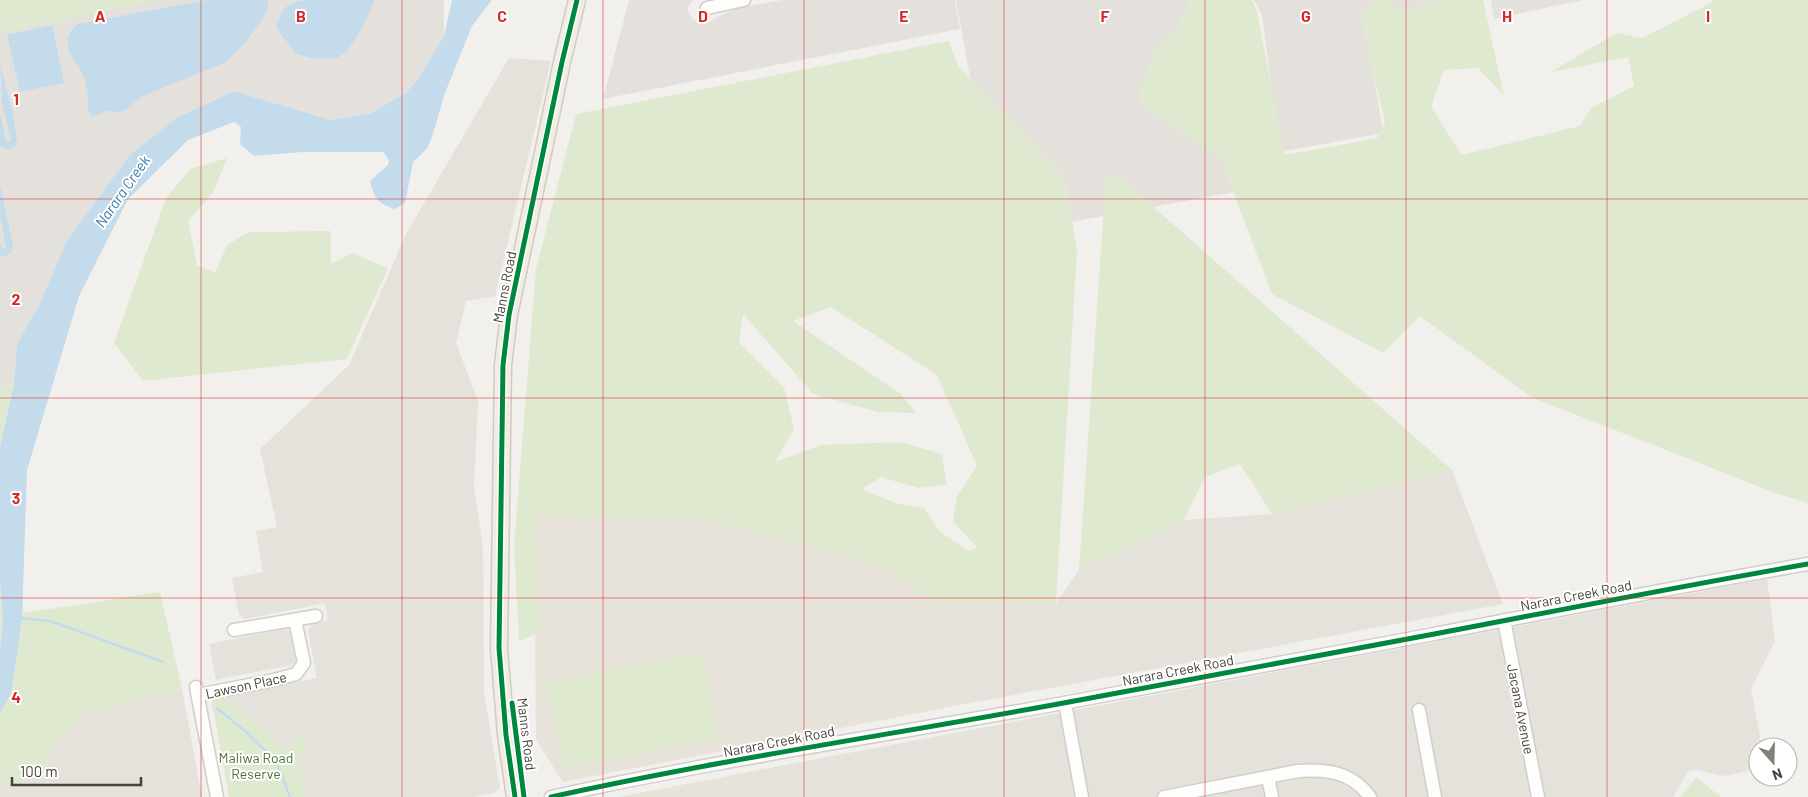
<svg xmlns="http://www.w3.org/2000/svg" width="1808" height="797" viewBox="0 0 1808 797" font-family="Barlow,sans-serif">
<rect width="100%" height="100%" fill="#f2f0ed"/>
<!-- residential -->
<g fill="#e5e2dc">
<path d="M509,58L551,61L495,296L466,301L456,343L478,401L474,487L483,546L484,693L500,788L494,793L474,797H307L300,759L305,734L302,733L287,751L223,696L317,678L308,630L312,624L328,620L325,603L245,619L239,615L232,578L263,572L256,531L277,527L260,449L349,365L406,234Z"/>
<path d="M1452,470L1503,604L965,704L945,601L1056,603L1079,570L1184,520L1272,514Z"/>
<path d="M1767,579L1775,641L1751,689L1762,747H1758V769L1724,776L1696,770L1688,772L1673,797H748L743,773Z"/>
<path d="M285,629L291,633L296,659L292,665L216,680L209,644Z"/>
<path d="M182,689L202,797H0V789L45,774L53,744L83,714Z"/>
</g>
<!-- industrial -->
<g fill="#e4e1dd">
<path d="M79,0H444V36L420,76L406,93L371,113L331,120L234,91L178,117L40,303L17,344L14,384L0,387V14Z"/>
<path d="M629,0H693L687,9L693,20L708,22L725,13L743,7L782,0H955L960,29L603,99Z"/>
<path d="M956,0H1222L1256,188L999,235Z"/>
<path d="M1254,0H1462L1365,18L1383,133L1280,152L1262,15Z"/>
<path d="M1491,0H1583L1494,19Z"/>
</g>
<!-- education -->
<g fill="#e8e3da">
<path d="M928,513L965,704L563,782L536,740L534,516Z"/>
<path d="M743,773L748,797H619Z"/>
</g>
<!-- green -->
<g fill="#dfe9d0" fill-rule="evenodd">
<path d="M0,0H159L0,33Z"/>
<path d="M1191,0H1252L1257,12L1285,155L1377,138L1385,122L1360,15L1373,0H1391L1397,11L1441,0H1483L1504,96L1478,68L1444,70L1431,107L1462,155L1580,126L1591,108L1634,86L1628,57L1551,72L1616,33L1642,38L1713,2L1712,0H1808V503L1775,493L1531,397L1420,316L1383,353L1272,294L1220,157L1139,104V91L1156,47L1172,37Z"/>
<path d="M949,41L958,66L1065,178L1077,250L1056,603L938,602L879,565L706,520L535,516L541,620L540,632L519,641L514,545L536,269L576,114ZM831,307L937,375L977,466L957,496L953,522L977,547L968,551L938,530L924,508L898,504L862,489L881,477L918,488L947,485L942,454L900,442L821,445L775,462L794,429L784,387L739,342L743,314L813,394L878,412L916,413L901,394L793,321Z"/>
<path d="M227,158L213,193L188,221L197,265L215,273L227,245L249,232L331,231V264L352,253L388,268L347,359L143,381L114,343L166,198L190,169Z"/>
<path d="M1115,173L1452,470L1272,514L1240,464L1205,477L1184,520L1079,570L1106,176Z"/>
<path d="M14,384L0,447V387Z"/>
<path d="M0,578L3,620L0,653Z"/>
<path d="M160,592L182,689L83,714L53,744L45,774L0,789V713L11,694L23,613Z"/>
<path d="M701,652L718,738L563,768L546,682Z"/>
<path d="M223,696L287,751L302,733L309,735L300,759L307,797H229L211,698Z"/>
<path d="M1696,777L1721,797H1680Z"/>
</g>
<!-- water -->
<g fill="#c3dbeb">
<path d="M207,0H268V7L261,22L243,45L226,62L141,97L126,110L119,112L106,111L95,116L91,115C86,109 89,103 88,96C87,89 85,79 82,73C78,64 70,58 68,48C66,39 70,29 78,24Z"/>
<path d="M306,0H374V2L362,28L348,50L337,58L316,59L296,54L276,27C285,6 283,5 306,0Z"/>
<path d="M452,0H492L472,26L445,93L433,134L427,149L413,162L405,203L395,209C377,203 375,199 370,181L388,165L389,160L383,152H303L254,156L240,144L241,127L234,122L188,140L128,199L79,296L27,470L22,620L11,694L0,713V653L3,620L0,578V447L14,384L17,344L40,303L66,243L98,198L130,155L178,117L234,91L331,120L371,113L406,93L420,76L444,36Z"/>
<path d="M52,25L64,83L20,92L7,35Z"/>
<path d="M0,64L11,105L17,138L15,146C10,150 4,150 0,145V114L6,140L9,142L11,140L2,102Z"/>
<path d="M0,185L13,246L11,253L5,256H0V241L2,249L6,247L0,216Z"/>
</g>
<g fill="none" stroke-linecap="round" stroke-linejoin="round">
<!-- stream -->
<g stroke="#c3dbeb" stroke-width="2.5">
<path d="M19,618L50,621L163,662"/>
<path d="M217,708L245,731L276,761L290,797"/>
</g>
<defs>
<g id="minor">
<path d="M707,8L744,0"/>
<path d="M1504,620L1538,797"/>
<path d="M234,630L316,616"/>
<path d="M196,687L217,797"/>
<path d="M198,695L274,680L296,674L304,663L295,620"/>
<path d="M1065,703L1082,797"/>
<path d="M1419,710L1435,797"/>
<path d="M1268,777L1272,797"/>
<path d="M551,797C723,759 896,734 1069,702C1189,680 1309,658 1429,635C1555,611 1681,586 1808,564"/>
<path d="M1164,797L1298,771C1327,769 1352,772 1370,797"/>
</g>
<path id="major" d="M515,797L506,735L499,648L503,365L509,315L562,62L577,0"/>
</defs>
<!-- minor casing -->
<use href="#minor" stroke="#d0cecb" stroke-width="15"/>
<!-- major casing -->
<use href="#major" stroke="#d2cbbd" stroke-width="19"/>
<!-- minor -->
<use href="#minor" stroke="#fdfdfc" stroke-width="12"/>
<!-- major -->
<use href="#major" stroke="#f1ede6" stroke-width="16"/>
<defs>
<g id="cycleway">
<path d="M512,703L524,797"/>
<path d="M515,797L506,735L499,648L503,365L509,315L562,62L577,0"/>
<path d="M551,797C723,759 896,734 1069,702C1189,680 1309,658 1429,635C1555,611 1681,586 1808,564"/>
</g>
</defs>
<!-- cycleway casing -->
<use href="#cycleway" stroke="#fff" stroke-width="8"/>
<!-- cycleway -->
<use href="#cycleway" stroke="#00873e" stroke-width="5"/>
</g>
<!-- grid -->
<path fill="none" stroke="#d62828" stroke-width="1" stroke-opacity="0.55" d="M201,0V797M402,0V797M603,0V797M804,0V797M1004,0V797M1205,0V797M1406,0V797M1607,0V797M0,199H1808M0,398H1808M0,598H1808"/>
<g text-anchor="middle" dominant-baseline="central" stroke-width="4" stroke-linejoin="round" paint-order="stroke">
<!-- street labels -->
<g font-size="14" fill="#48423a" stroke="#fff">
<text transform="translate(504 287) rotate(-79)">Manns Road</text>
<text transform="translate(1576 595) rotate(-11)">Narara Creek Road</text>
<text transform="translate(1178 670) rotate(-11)">Narara Creek Road</text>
<text transform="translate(246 685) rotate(-12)">Lawson Place</text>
<text transform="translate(1521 709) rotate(79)">Jacana Avenue</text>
<text transform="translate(527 734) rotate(83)">Manns Road</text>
<text transform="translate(779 741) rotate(-11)">Narara Creek Road</text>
</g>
<!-- park labels -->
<g font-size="14" fill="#4b7432" stroke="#fff">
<text x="256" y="757">Maliwa Road<tspan x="256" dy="16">Reserve</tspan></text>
</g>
<!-- water labels -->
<g font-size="15" font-style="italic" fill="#3d7caa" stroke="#fff">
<text transform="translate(122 191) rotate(-55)">Narara Creek</text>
</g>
</g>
<g font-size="16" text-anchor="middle" font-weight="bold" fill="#d62828" stroke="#fff" stroke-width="4" stroke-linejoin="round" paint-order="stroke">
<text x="100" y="22">A</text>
<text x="301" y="22">B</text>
<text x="502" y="22">C</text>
<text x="703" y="22">D</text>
<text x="904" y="22">E</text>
<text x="1105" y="22">F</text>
<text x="1306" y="22">G</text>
<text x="1507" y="22">H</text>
<text x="1708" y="22">I</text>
<text x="16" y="105">1</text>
<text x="16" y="305">2</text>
<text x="16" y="504">3</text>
<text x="16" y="703">4</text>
</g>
<!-- north arrow -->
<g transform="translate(1773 762) rotate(160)"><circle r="24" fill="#ffffff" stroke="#b6b3b0"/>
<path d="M0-4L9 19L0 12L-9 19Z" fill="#847f79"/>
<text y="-8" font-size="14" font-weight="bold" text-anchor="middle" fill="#48423a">N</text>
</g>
<!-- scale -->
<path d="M12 777v8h129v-8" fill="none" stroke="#48423a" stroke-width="2.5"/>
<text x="20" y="777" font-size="15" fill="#48423a" stroke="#ffffff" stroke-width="4" paint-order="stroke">100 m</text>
</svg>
